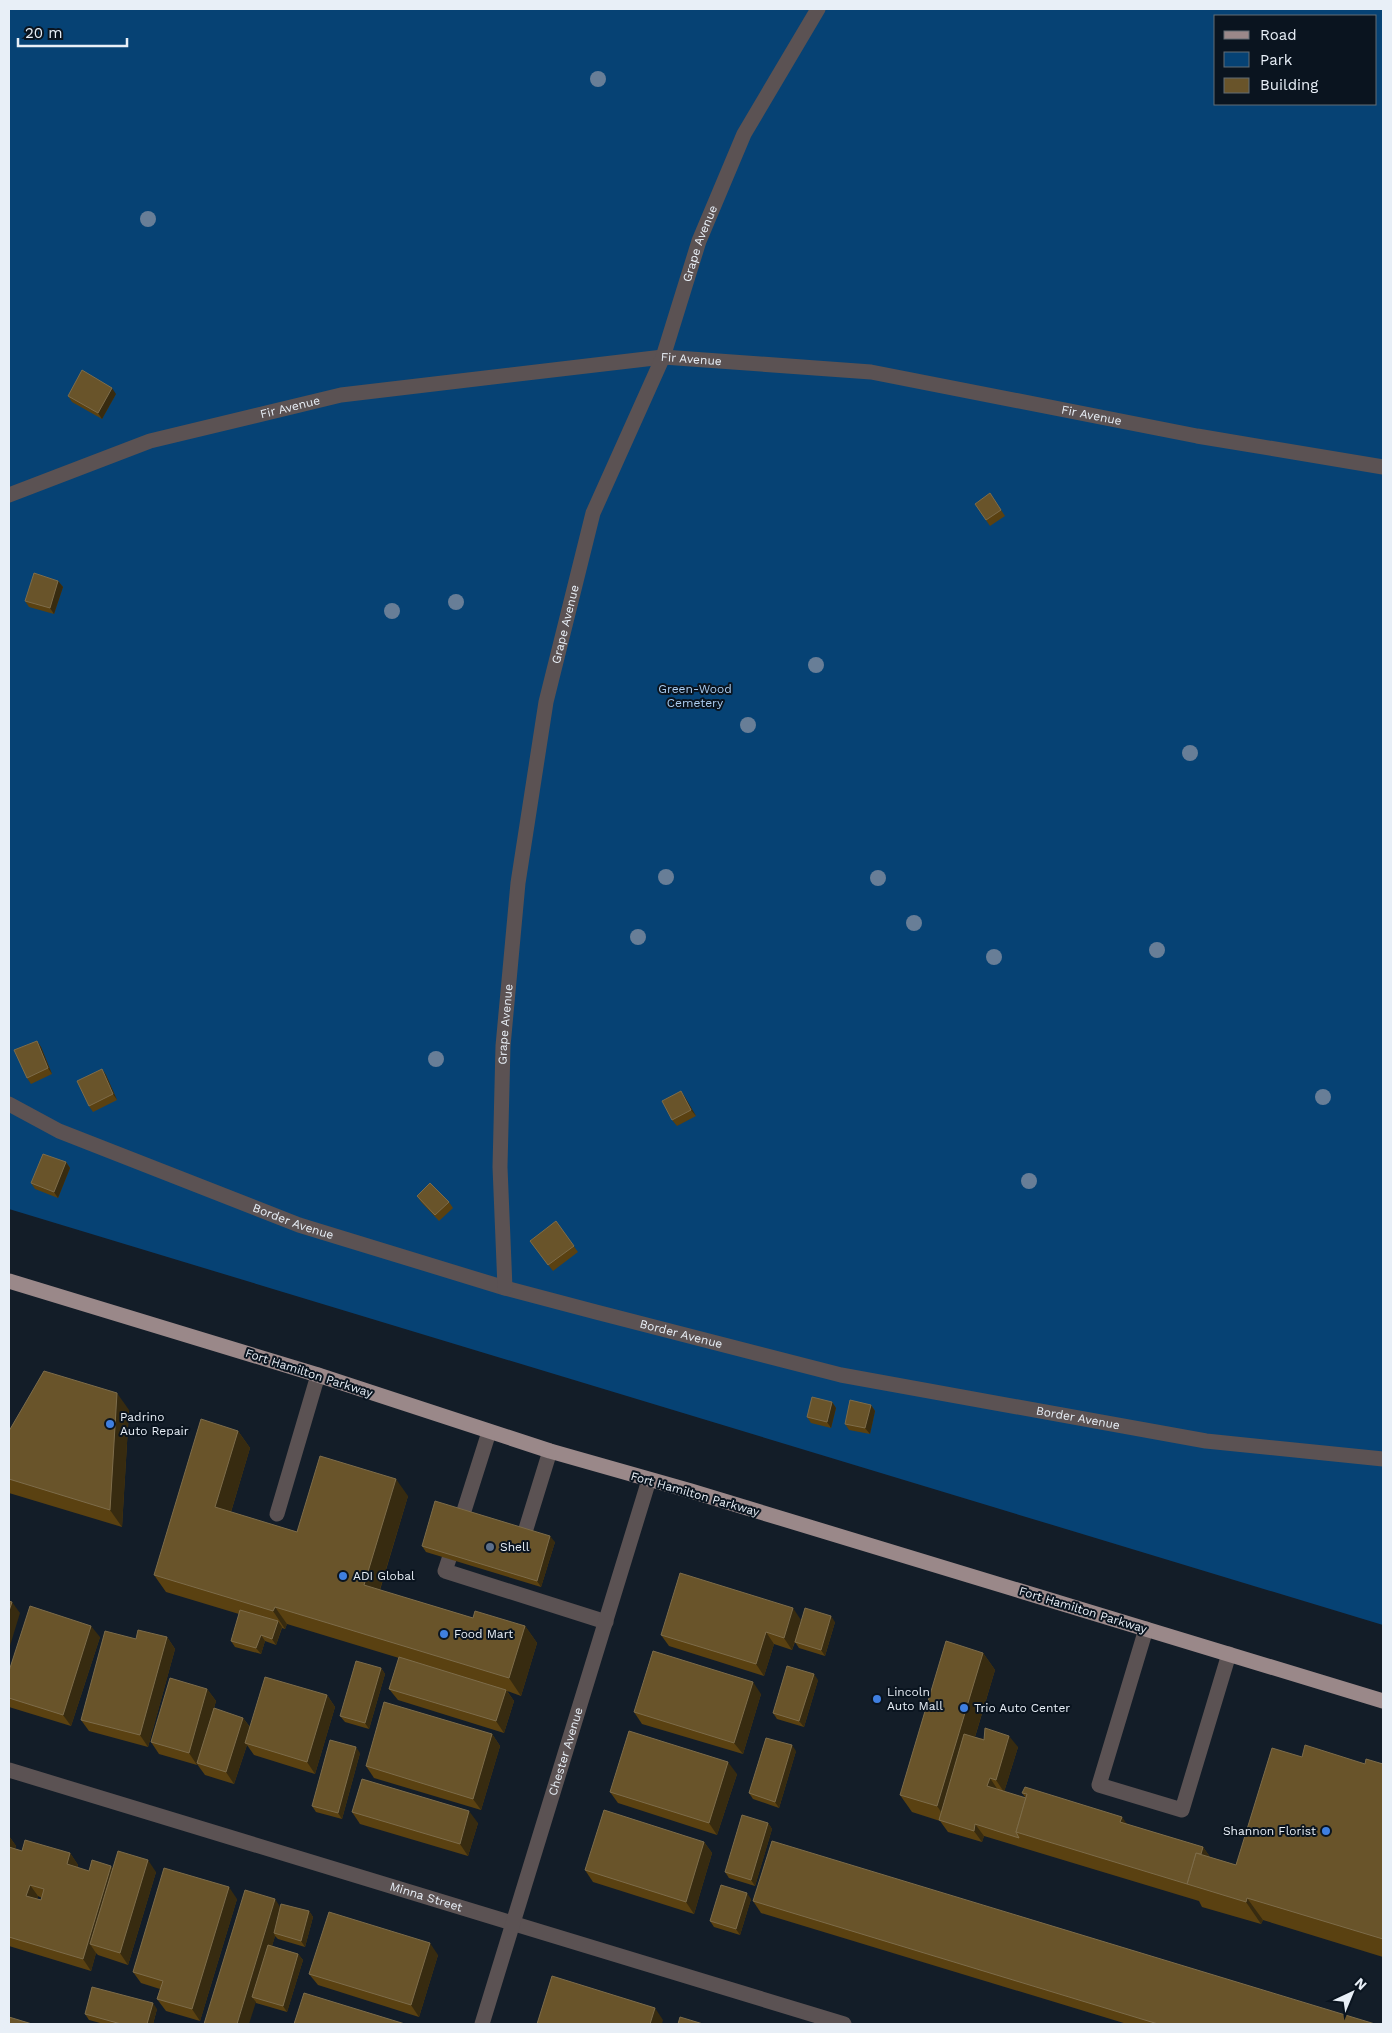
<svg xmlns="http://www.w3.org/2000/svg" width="1392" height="2033" viewBox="0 0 1392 2033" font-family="'Work Sans',sans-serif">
<rect width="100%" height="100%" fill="#131d28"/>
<!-- green -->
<path fill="#064274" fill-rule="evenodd" d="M9,9H1383V1625L9,1209ZM1216,16H1376V104H1216Z"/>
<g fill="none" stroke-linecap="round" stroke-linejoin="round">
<!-- minor -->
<g stroke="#5b5253" stroke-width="15">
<path id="s1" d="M9,495L150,441L341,395L663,357L871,372L1197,436L1383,467"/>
<path id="s2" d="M9,1104L59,1131L299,1225L505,1288L596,1312L841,1375L1206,1441L1383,1459"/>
<path id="s3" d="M505,1288L500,1167L503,1046L518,883L546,702L593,513L663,357L699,241L744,134L818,9"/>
<path d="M277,1514L318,1375"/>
<path d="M463,1514L489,1432"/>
<path d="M525,1532L550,1451"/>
<path d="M449,1559L445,1571L606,1622"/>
<path d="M1146,1629L1099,1785L1182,1810L1229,1654"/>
<path id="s4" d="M9,1770L844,2024"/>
<path id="s5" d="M482,2024L649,1480"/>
</g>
<!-- major -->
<path stroke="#9a8889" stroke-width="15" d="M9,1281L318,1375L550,1451L691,1491L1383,1701"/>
</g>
<!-- trees -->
<g fill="#687e97">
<circle cx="598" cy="79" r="8"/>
<circle cx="148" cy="219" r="8"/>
<circle cx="456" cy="602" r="8"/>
<circle cx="392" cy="611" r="8"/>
<circle cx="816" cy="665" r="8"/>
<circle cx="748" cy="725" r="8"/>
<circle cx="1190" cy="753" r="8"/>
<circle cx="666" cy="877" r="8"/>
<circle cx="878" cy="878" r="8"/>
<circle cx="914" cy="923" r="8"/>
<circle cx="638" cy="937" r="8"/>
<circle cx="1157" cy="950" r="8"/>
<circle cx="994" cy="957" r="8"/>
<circle cx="436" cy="1059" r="8"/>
<circle cx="1323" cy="1097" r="8"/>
<circle cx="1029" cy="1181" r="8"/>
</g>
<!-- wall -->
<g fill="#5a4111" fill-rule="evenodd">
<path d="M116,394L102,419L72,402L68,396Z"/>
<path d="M990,493L1005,516L990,526L975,504Z"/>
<path d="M58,581L63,587L54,614L29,607L25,601Z"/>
<path d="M37,1041L41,1047L52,1074L31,1084L27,1078Z"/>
<path d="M102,1069L106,1075L117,1100L93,1112L89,1106Z"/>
<path d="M681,1091L696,1116L677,1126L672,1120Z"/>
<path d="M66,1162L70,1168L58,1198L35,1189L31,1183Z"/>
<path d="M417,1196L449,1202L453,1208L439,1221L421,1202Z"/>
<path d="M556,1221L578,1252L553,1271L530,1241Z"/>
<path d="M832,1402L836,1408L831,1428L811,1423L807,1417Z"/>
<path d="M871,1405L875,1411L870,1434L849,1430L845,1424Z"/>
<path d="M129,1410L122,1527L9,1493V1431Z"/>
<path d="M238,1431L250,1448L231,1512L297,1532L408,1496L380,1590L473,1618L525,1626L537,1643L521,1696L507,1691L514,1701L504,1733L398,1700L389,1689L399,1658L287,1624L285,1629L282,1628L276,1645L265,1641L261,1654L235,1647L231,1641L239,1614L166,1592L154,1575Z"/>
<path d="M555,1542L541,1587L426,1552L422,1546Z"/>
<path d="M835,1622L825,1656L799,1648L795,1642L792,1650L774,1644L764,1676L669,1646L661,1635Z"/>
<path d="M100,1637L71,1726L9,1707V1671Z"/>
<path d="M167,1637L175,1649L148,1747L89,1731L81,1720L136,1639Z"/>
<path d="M983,1653L995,1670L975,1737L1018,1747L1004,1792L1026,1798L1022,1793L1203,1847L1210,1857L1236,1865L1302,1757L1365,1764H1383V1957L1263,1920L1261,1924L1202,1907L1199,1901L984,1836L982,1842L948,1832L940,1821L912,1812L900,1795Z"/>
<path d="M381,1668L385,1674L369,1729L345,1722L340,1716Z"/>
<path d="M818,1680L804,1727L777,1719L773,1713Z"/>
<path d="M207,1689L216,1701L210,1721L243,1718L250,1727L327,1695L335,1707L315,1774L254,1755L247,1745L234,1784L205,1775L197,1764V1765L159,1754L151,1742Z"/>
<path d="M761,1694L743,1754L642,1724L634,1712Z"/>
<path d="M492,1734L500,1746L481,1810L374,1778L366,1766Z"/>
<path d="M796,1751L779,1808L753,1799L749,1793Z"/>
<path d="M360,1753L342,1819L316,1812L312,1806Z"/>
<path d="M737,1774L717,1835L618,1803L610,1792Z"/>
<path d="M352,1812L478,1823L468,1856L360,1824Z"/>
<path d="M768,1823L772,1829L755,1886L729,1878L725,1872Z"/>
<path d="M9,1836L16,1846L15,1849L22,1851L70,1853L78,1865V1868L89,1871L113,1868L156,1872L128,1965L98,1955L96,1953L91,1971L9,1946ZM38,1896L42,1898L41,1900L37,1899Z"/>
<path d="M704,1842L712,1853L694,1914L593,1882L585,1870Z"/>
<path d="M237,1899L200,2021L166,2011L157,1999L160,1989L141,1983L133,1972Z"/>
<path d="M751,1899L740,1935L714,1927L710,1921Z"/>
<path d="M753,1901L1375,2024H1127L761,1913Z"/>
<path d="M280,1907L309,1911L313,1917L305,1947L278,1939L275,1936L272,1946L298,1954L303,1960L287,2012L256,2003V2002L204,2024Z"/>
<path d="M438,1955L419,2017L318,1985L309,1974Z"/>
<path d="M157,2009L153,2024H104L89,2020L85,2014Z"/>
</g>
<!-- shaded-wall -->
<g fill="#372b10">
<path d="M112,388L116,394L102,419L98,413Z"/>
<path d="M58,581L63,587L54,614L50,608Z"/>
<path d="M37,1041L41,1047L52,1074L48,1068Z"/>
<path d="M102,1069L106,1075L117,1100L113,1094Z"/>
<path d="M681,1091L685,1097L696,1116L691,1110Z"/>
<path d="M66,1162L70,1168L58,1198L54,1192Z"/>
<path d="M117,1393L129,1410L122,1527L110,1510Z"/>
<path d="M832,1402L836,1408L831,1428L827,1422Z"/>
<path d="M871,1405L875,1411L870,1434L865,1428Z"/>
<path d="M238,1431L250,1448L227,1525L215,1507Z"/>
<path d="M396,1479L408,1496L376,1602L364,1585Z"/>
<path d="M550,1536L555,1542L541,1587L537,1581Z"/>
<path d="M12,1602L20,1613L9,1649V1611Z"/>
<path d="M275,1607L287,1624L285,1629L273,1611Z"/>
<path d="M793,1608L801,1620L792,1650L784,1638Z"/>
<path d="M831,1616L835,1622L825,1656L821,1650Z"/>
<path d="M278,1621L282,1627L276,1645L272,1639Z"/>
<path d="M91,1626L100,1637L71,1726L63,1715Z"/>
<path d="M525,1626L537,1643L521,1696L509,1678Z"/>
<path d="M766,1632L774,1644L764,1676L756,1664Z"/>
<path d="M261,1635L265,1641L261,1654L256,1648Z"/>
<path d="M167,1637L175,1649L148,1747L140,1735Z"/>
<path d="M983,1653L995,1670L949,1823L937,1806Z"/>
<path d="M381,1668L385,1674L369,1729L365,1723Z"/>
<path d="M814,1674L818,1680L804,1727L799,1721Z"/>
<path d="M753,1682L761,1694L743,1754L734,1743Z"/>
<path d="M207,1689L216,1701L197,1765L189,1753Z"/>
<path d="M506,1690L514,1701L504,1733L496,1721Z"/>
<path d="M327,1695L335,1707L315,1774L307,1762Z"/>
<path d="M243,1718L251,1729L245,1743L247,1745L234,1784L226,1772Z"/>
<path d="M492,1734L500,1746L481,1810L473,1799Z"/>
<path d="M1009,1736L1018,1747L1004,1792L996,1780Z"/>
<path d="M792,1745L796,1751L779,1808L775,1802Z"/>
<path d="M356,1747L360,1753L342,1819L338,1813Z"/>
<path d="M728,1762L737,1774L717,1835L709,1823Z"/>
<path d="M990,1778L998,1790L987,1786Z"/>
<path d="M469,1811L478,1823L468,1856L460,1844Z"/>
<path d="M1122,1817L1134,1834L1120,1822Z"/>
<path d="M768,1823L772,1829L755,1886L751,1880Z"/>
<path d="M975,1824L984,1836L982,1842L974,1831Z"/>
<path d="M9,1836L16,1846L12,1857L9,1852Z"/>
<path d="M704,1842L712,1853L694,1914L686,1902Z"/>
<path d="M1203,1847L1215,1864L1192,1886Z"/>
<path d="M70,1853L78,1865L75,1876L67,1864Z"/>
<path d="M148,1860L156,1872L128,1965L120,1953Z"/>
<path d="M111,1866L119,1878L90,1944L96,1953L91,1971L83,1959Z"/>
<path d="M30,1885L38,1896L35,1908L26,1896Z"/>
<path d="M229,1887L237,1899L200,2021L192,2009Z"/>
<path d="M747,1893L751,1899L740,1935L736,1929Z"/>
<path d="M1247,1898L1263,1920L1261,1924L1246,1902Z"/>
<path d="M275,1899L283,1911L274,1933L275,1936L257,1998L252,1997L256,2002L249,2024H237Z"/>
<path d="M309,1911L313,1917L305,1947L301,1941Z"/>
<path d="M430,1943L438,1955L419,2017L411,2005Z"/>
<path d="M298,1954L303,1960L287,2012L283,2006Z"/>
<path d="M153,2003L157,2009L153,2024H147Z"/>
<path d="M655,2008L663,2020L662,2024H650Z"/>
</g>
<!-- building -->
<g fill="#69542a" stroke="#7d6c4a" fill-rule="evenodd">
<path d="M82,370L112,388L98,413L68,396Z"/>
<path d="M990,493L1001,510L986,520L975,504Z"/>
<path d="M34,573L58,581L50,608L25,601Z"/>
<path d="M37,1041L48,1068L27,1078L14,1050Z"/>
<path d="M102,1069L113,1094L89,1106L77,1081Z"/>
<path d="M681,1091L691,1110L672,1120L662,1101Z"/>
<path d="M43,1154L66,1162L54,1192L31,1183Z"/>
<path d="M430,1183L449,1202L435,1215L417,1196Z"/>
<path d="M556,1221L574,1246L548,1265L530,1241Z"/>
<path d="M44,1371L117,1393L110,1510L9,1479V1431Z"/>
<path d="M812,1397L832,1402L827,1422L807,1417Z"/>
<path d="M850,1400L871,1405L865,1428L845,1424Z"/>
<path d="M201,1419L238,1431L215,1507L297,1532L320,1456L396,1479L364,1585L473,1618L475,1611L525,1626L509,1678L275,1607L273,1611L154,1575Z"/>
<path d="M435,1501L550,1536L537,1581L422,1546Z"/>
<path d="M680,1573L793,1608L784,1638L766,1632L756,1664L661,1635Z"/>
<path d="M9,1601L12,1602L9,1611Z"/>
<path d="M30,1606L91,1626L63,1715L9,1698V1671Z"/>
<path d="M805,1608L831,1616L821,1650L795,1642Z"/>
<path d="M240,1610L278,1621L272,1639L261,1635L256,1648L231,1641Z"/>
<path d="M138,1630L167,1637L140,1735L81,1720L105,1631L136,1639Z"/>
<path d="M946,1641L983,1653L937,1806L900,1795Z"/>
<path d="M653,1651L753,1682L734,1743L634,1712Z"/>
<path d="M399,1657L506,1690L496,1721L389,1689Z"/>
<path d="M356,1661L381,1668L365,1723L340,1716Z"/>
<path d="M787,1666L814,1674L799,1721L773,1713Z"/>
<path d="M265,1677L327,1695L307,1762L245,1743Z"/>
<path d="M170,1678L207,1689L189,1753L151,1742Z"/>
<path d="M384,1702L492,1734L473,1799L366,1766Z"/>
<path d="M214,1708L243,1718L226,1772L197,1763Z"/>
<path d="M985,1728L1009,1736L996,1780L990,1778L987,1786L1026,1798L1016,1832L1019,1838L975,1824L974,1831L939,1820L964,1734L984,1740Z"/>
<path d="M629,1731L728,1762L709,1823L610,1792Z"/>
<path d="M766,1738L792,1745L775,1802L749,1793Z"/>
<path d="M330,1740L356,1747L338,1813L312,1806Z"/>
<path d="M1305,1745L1365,1764L1366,1759L1383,1764V1939L1247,1898L1246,1902L1187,1884L1196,1853L1236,1865L1272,1748L1302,1757Z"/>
<path d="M362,1779L469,1811L460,1844L352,1812Z"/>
<path d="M1025,1787L1122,1817L1120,1822L1203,1847L1201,1854L1196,1853L1187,1884L1016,1832L1027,1794L1022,1793Z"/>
<path d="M604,1810L704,1842L686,1902L585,1870Z"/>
<path d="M742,1815L768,1823L751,1880L725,1872Z"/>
<path d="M25,1840L70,1853L67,1864L89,1871L92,1860L111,1866L83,1959L9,1937V1847L22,1851ZM30,1885L44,1889L41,1900L26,1896Z"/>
<path d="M772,1841L1375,2024H1158L753,1901Z"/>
<path d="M118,1851L148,1860L120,1953L90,1944Z"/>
<path d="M164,1868L229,1887L192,2009L157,1999L163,1981L133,1972Z"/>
<path d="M721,1885L747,1893L736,1929L710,1921Z"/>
<path d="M245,1890L275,1899L237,2024H204Z"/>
<path d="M281,1904L309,1911L301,1941L274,1933Z"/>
<path d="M329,1912L430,1943L411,2005L309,1974Z"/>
<path d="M268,1945L298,1954L283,2006L252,1997Z"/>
<path d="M552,1976L655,2008L650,2024H537Z"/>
<path d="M92,1987L153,2003L147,2024H121L85,2014Z"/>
<path d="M304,1993L405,2024H294Z"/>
<path d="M9,2017L32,2024H9Z"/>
<path d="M680,2017L703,2024H678Z"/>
</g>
<!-- markers -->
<g fill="#3f7fe0" stroke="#0a141f" stroke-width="2">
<circle cx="110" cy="1424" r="5"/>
<circle cx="343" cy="1576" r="5"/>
<circle cx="444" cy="1634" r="5"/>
<circle cx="877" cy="1699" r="5"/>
<circle cx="964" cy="1708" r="5"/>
<circle cx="1326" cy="1831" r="5"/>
</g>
<circle fill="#5c6f8a" stroke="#0a141f" stroke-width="2" cx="490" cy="1547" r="5"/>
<g text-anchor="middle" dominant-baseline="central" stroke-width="4" stroke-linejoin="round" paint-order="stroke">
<!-- street labels -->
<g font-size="12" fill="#e8eff7" stroke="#0a141f">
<text stroke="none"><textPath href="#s3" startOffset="1074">Grape Avenue</textPath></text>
<text stroke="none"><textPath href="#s1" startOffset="700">Fir Avenue</textPath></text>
<text stroke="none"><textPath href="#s1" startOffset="295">Fir Avenue</textPath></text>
<text stroke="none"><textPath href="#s1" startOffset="1105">Fir Avenue</textPath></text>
<text stroke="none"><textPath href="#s3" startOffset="669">Grape Avenue</textPath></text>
<text stroke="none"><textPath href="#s3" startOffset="264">Grape Avenue</textPath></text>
<text stroke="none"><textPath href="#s2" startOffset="308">Border Avenue</textPath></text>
<text stroke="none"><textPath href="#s2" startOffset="712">Border Avenue</textPath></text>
<text transform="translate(309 1373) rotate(18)">Fort Hamilton Parkway</text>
<text stroke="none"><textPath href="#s2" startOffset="1118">Border Avenue</textPath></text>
<text transform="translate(695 1494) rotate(16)">Fort Hamilton Parkway</text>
<text transform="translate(1083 1610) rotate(17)">Fort Hamilton Parkway</text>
<text stroke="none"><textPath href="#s5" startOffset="285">Chester Avenue</textPath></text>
<text stroke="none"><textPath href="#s4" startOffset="436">Minna Street</textPath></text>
</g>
<!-- park labels -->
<g font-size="12" fill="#adcef1" stroke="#0a141f">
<text x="695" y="689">Green-Wood<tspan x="695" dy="14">Cemetery</tspan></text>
</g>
<!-- poi labels -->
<g font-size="12" fill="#e8eff7" stroke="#0a141f" text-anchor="start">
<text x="120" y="1417">Padrino<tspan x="120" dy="14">Auto Repair</tspan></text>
<text x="500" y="1547">Shell</text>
<text x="353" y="1576">ADI Global</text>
<text x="454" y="1634">Food Mart</text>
<text x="887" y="1692">Lincoln<tspan x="887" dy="14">Auto Mall</tspan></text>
<text x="974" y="1708">Trio Auto Center</text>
<text x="1316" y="1831" text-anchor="end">Shannon Florist</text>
</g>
</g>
<!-- border -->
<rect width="1392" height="2033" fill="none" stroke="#e8eff7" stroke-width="20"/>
<!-- legend -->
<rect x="1214" y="15" width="162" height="90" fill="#0a141f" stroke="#636c75"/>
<rect x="1224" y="31" width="25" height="8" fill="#9a8889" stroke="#636c75"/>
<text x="1260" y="40" font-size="15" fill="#e8eff7">Road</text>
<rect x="1224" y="52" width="25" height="15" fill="#064274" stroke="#636c75"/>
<text x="1260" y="65" font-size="15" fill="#e8eff7">Park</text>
<rect x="1224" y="78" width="25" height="15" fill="#69542a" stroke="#636c75"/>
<text x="1260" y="90" font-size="15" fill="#e8eff7">Building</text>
<!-- north arrow -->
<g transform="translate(1352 1993) rotate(44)" stroke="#0a141f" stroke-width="4" paint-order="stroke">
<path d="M0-4L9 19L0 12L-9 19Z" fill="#e8eff7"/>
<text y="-8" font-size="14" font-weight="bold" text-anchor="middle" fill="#e8eff7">N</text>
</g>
<!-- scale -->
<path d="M18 38v8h109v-8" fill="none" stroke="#e8eff7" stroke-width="2.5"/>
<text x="25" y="38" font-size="15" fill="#e8eff7" stroke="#0a141f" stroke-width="4" paint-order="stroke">20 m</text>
</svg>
